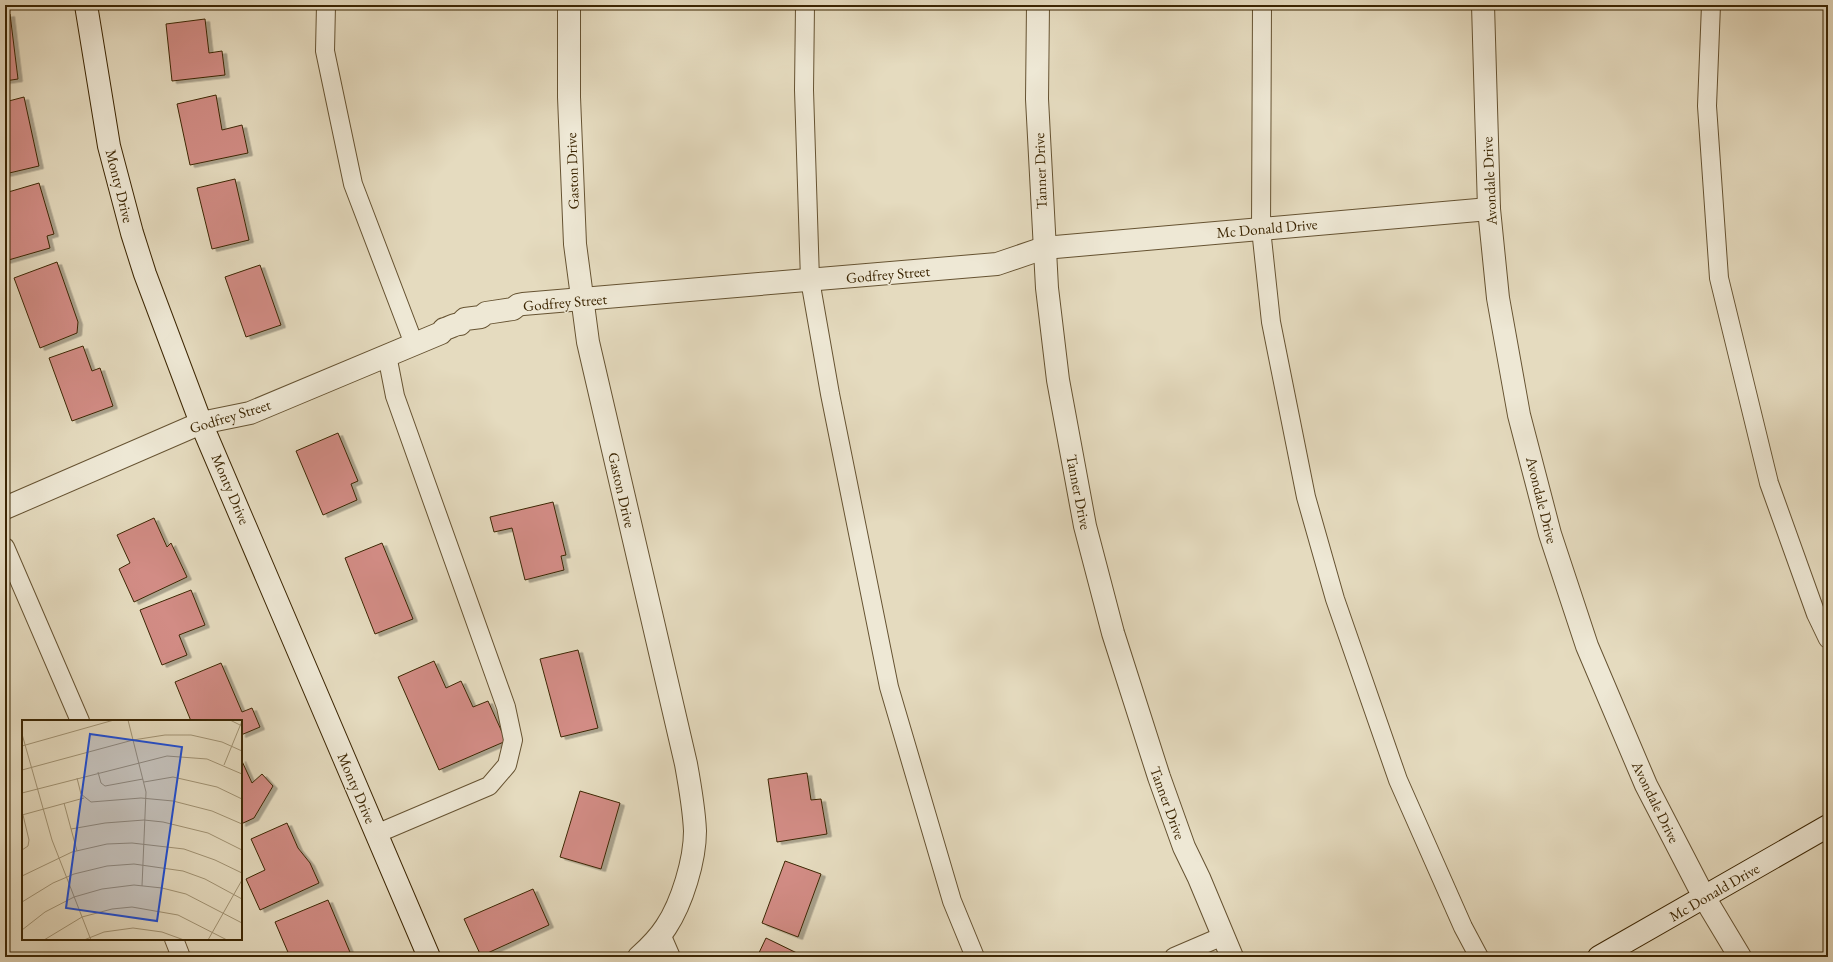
<svg xmlns="http://www.w3.org/2000/svg" width="1833" height="962" viewBox="0 0 1833 962" font-family="'EB Garamond',serif">
<defs>
<filter id="shadow"><feDropShadow dx="4.5" dy="2.5" stdDeviation="0" flood-color="#0004"/></filter>
</defs>
<rect width="100%" height="100%" fill="#e5dbbf"/>
<filter id="stains"><feTurbulence type="fractalNoise" baseFrequency=".005" numOctaves="4"/><feColorMatrix values="0 0 0 0 .2 0 0 0 0 .09 0 0 0 0 .02 0 0 0 .5 -.17"/></filter>
<radialGradient id="worn" r=".72"><stop offset=".6" stop-color="#630" stop-opacity="0"/><stop offset="1" stop-color="#630" stop-opacity=".3"/></radialGradient>
<!-- building -->
<g fill="#d28c85" stroke="#3c2603" filter="url(#shadow)">
<path d="M10,14L18,79L5,81V15Z"/>
<path d="M205,19L209,53L222,51L225,75L172,81L166,24Z"/>
<path d="M216,95L222,130L242,125L248,153L190,165L177,104Z"/>
<path d="M24,97L39,166L5,174V102Z"/>
<path d="M235,179L249,240L212,249L197,188Z"/>
<path d="M39,183L54,234L47,236L50,248L5,261V193Z"/>
<path d="M57,262L78,322L77,333L40,348L14,278Z"/>
<path d="M260,265L281,325L246,337L225,277Z"/>
<path d="M83,346L92,371L100,368L113,406L72,421L49,358Z"/>
<path d="M338,433L358,481L351,484L357,500L323,515L296,451Z"/>
<path d="M553,502L566,555L561,556L564,570L525,580L512,528L494,532L490,517Z"/>
<path d="M154,518L167,547L171,543L187,577L134,602L119,569L130,563L117,535Z"/>
<path d="M382,543L413,619L375,634L345,558Z"/>
<path d="M191,590L205,625L179,635L187,655L162,665L140,610Z"/>
<path d="M578,650L598,728L561,737L540,659Z"/>
<path d="M434,661L446,688L461,681L473,707L488,701L506,741L439,770L398,677Z"/>
<path d="M221,663L242,712L252,708L260,727L241,735V721H191L175,682Z"/>
<path d="M241,759L252,783L262,774L273,786L254,818L241,824Z"/>
<path d="M807,773L811,800L821,799L827,834L777,842L768,779Z"/>
<path d="M580,791L620,803L601,869L560,857Z"/>
<path d="M287,823L298,848L310,863L319,883L260,910L246,879L265,870L251,839Z"/>
<path d="M785,861L821,874L798,937L762,923Z"/>
<path d="M533,889L549,925L481,956L464,919Z"/>
<path d="M328,900L352,957H290L275,922Z"/>
<path d="M766,938L803,956V957H757Z"/>
</g>
<g fill="none" stroke-linecap="round" stroke-linejoin="round">
<defs>
<g id="lane">
<path d="M326,5L325,51L353,184L414,344"/>
<path d="M805,5L804,90L810,280L830,394L889,687L952,901L975,957"/>
<path d="M1262,5L1261,229L1271,322L1306,497L1335,599L1398,780L1463,927L1479,957"/>
<path d="M1711,5L1707,106L1719,278L1769,483L1816,614L1828,639"/>
<path d="M5,547L80,721"/>
<path d="M376,834L489,786L507,765L513,740L506,707L395,396L387,355"/>
<path d="M661,934L671,957"/>
<path d="M174,939L181,957"/>
<path d="M1174,957L1223,936"/>
</g>
<g id="street">
<path d="M569,5V97L575,244L588,342L686,764C690,786 694,808 695,831C695,860 682,903 666,927C659,938 649,948 639,957"/>
<path d="M1038,5L1037,99L1047,288L1058,380L1085,526L1113,633L1159,777L1184,847L1199,878L1232,957"/>
<path d="M1483,5L1489,209L1498,298L1519,415L1550,534L1587,646L1646,785L1704,897L1740,957"/>
<path d="M5,508L201,423L250,413L441,333L444,329C450,328 454,324 460,324L465,319L481,317L486,313L513,309L518,305L523,304L997,264L1044,248L1489,209"/>
</g>
<g id="secondary">
<path d="M86,5L109,146L132,233L145,274L201,423L429,957"/>
<path d="M1599,957L1828,826"/>
</g>
</defs>
<!-- lane casing -->
<use href="#lane" stroke="#665332" stroke-width="20"/>
<!-- street casing -->
<use href="#street" stroke="#665332" stroke-width="24"/>
<!-- secondary casing -->
<use href="#secondary" stroke="#3c2603" stroke-width="24"/>
<!-- lane -->
<use href="#lane" stroke="#eee8d5" stroke-width="18"/>
<!-- street -->
<use href="#street" stroke="#eee8d5" stroke-width="22"/>
<!-- secondary -->
<use href="#secondary" stroke="#eee8d5" stroke-width="22"/>
</g>
<g text-anchor="middle" dominant-baseline="central" stroke-width="3" stroke-linejoin="round" paint-order="stroke">
<!-- street labels -->
<g font-size="15" fill="#3c2603" stroke="#eee8d5">
<text transform="translate(572 171) rotate(-92)">Gaston Drive</text>
<text transform="translate(1040 171) rotate(-92)">Tanner Drive</text>
<text transform="translate(1489 181) rotate(-93)">Avondale Drive</text>
<text transform="translate(120 186) rotate(76)">Monty Drive</text>
<text transform="translate(1267 228) rotate(-5)">Mc Donald Drive</text>
<text transform="translate(888 274) rotate(-5)">Godfrey Street</text>
<text transform="translate(565 302) rotate(-5)">Godfrey Street</text>
<text transform="translate(230 416) rotate(-17)">Godfrey Street</text>
<text transform="translate(231 489) rotate(67)">Monty Drive</text>
<text transform="translate(622 490) rotate(77)">Gaston Drive</text>
<text transform="translate(1079 492) rotate(79)">Tanner Drive</text>
<text transform="translate(1542 500) rotate(76)">Avondale Drive</text>
<text transform="translate(357 788) rotate(67)">Monty Drive</text>
<text transform="translate(1656 802) rotate(64)">Avondale Drive</text>
<text transform="translate(1168 803) rotate(70)">Tanner Drive</text>
<text transform="translate(1714 892) rotate(-30)">Mc Donald Drive</text>
</g>
</g>
<!-- overview -->
<g transform="translate(22 720)">
<rect width="220" height="220" fill="#e5dbbf"/>
<path fill="none" stroke="#a19374" stroke-width="1" d="M106,0L124,72L120,166M208,0L220,6M0,14L30,120L69,220M0,26L92,0M202,45L220,1M0,50L111,20L143,15H169L200,22L220,31M76,52L79,63L83,66L121,59M55,58L59,74L69,82L119,78L151,81L190,91L220,104M122,62L151,57L195,67L220,79M0,73L145,36L185,39L220,54M42,83L55,131M0,95L62,78M49,109L83,103L122,100L141,102L186,113L220,130M0,130L6,126L7,120L1,95M0,156L50,132L85,124L110,123L162,129L193,140L220,153M0,182L31,163L52,154L85,146L112,144L161,151L183,159L220,179M0,210L23,192L52,177L80,169L112,165L140,168L164,174L220,203M22,220L60,197L90,189L110,187L156,195L205,220M62,220L82,212L111,208L140,212L162,220M186,220L220,160"/>
<path fill="#1d4ed8" fill-opacity="0.15" stroke="#1d4ed8" stroke-width="2" d="M68,14L160,27L135,201L44,188Z"/>
<rect width="220" height="220" fill="none" stroke="#3c2603" stroke-width="2"/>
</g>
<!-- margin -->
<rect width="1833" height="962" fill="none" stroke="#e5dbbf" stroke-width="20"/>
<rect x="6" y="6" width="1821" height="950" fill="none" stroke="#3c2603" stroke-width="2"/>
<rect x="10" y="10" width="1813" height="942" fill="none" stroke="#3c2603"/>
<rect width="100%" height="100%" filter="url(#stains)"/>
<rect width="100%" height="100%" fill="url(#worn)"/>
</svg>
